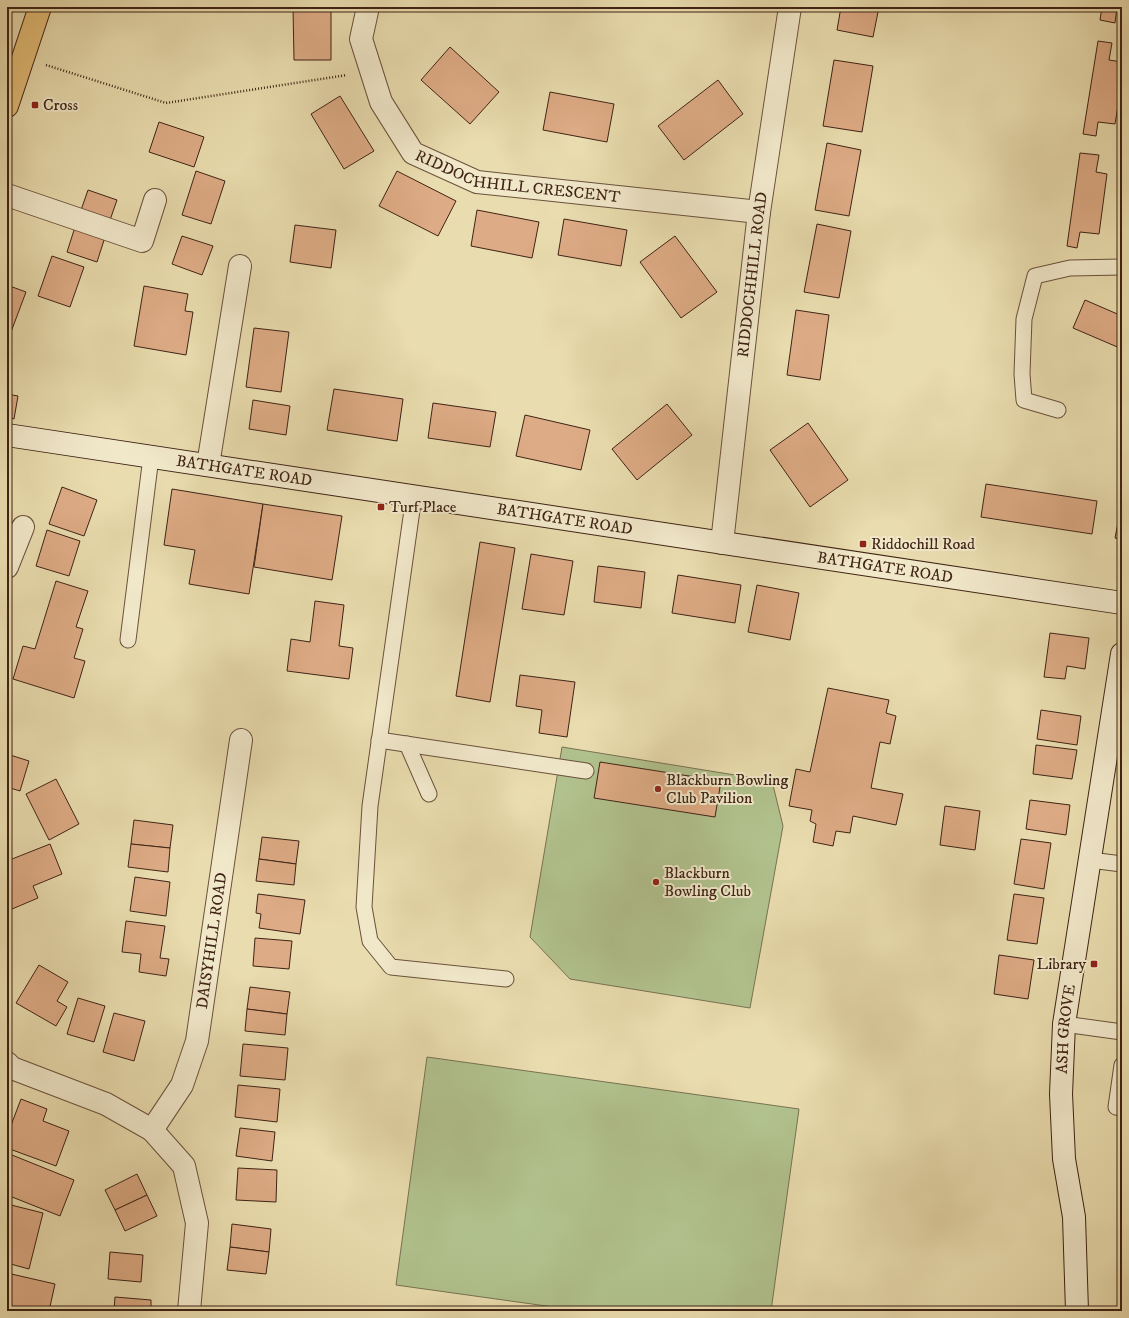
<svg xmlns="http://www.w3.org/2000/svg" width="1129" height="1318" viewBox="0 0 1129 1318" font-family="'IM FELL DW Pica',serif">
<rect width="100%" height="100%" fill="#e9dcae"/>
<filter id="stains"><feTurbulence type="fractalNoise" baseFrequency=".005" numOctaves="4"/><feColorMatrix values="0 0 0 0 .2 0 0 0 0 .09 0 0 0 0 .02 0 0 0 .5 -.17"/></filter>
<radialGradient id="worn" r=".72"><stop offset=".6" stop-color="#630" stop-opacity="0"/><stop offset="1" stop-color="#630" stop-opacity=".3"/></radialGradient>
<!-- green -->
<g fill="#b1c28e" stroke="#787252">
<path d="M562,747L772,781L783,826L750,1008L570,979L530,937Z"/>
<path d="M427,1057L799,1109L771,1311H582L396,1285Z"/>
</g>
<!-- building -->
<g fill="#ddab85" stroke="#3f2315">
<path d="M7,7H13L7,28Z"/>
<path d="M293,7H331V60H294Z"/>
<path d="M841,7H879L873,37L837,30Z"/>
<path d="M1102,7H1117L1115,23L1100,20Z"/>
<path d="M1098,41L1112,43L1109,60L1122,62V82L1115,124L1098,122L1096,136L1083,134Z"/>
<path d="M450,47L499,92L470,124L421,80Z"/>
<path d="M834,60L873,66L862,132L823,126Z"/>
<path d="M718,80L743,114L684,160L658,126Z"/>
<path d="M550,92L614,104L607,142L543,130Z"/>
<path d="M340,96L374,151L344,169L311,114Z"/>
<path d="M159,122L204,137L194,167L149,152Z"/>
<path d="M827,143L861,150L849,216L815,210Z"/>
<path d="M1080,153L1099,155L1096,172L1107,174L1099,234L1080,232L1077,248L1067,246Z"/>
<path d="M196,171L225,181L211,224L182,215Z"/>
<path d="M397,171L456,201L438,236L379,206Z"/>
<path d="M88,190L117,200L109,223L80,213Z"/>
<path d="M477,210L539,222L532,258L471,246Z"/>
<path d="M564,219L627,230L621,266L558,255Z"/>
<path d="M76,224L106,234L97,262L67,252Z"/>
<path d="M817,224L851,231L839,298L804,292Z"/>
<path d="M295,225L336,230L331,268L290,262Z"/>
<path d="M182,236L213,246L202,275L172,264Z"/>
<path d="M675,236L717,292L681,318L640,262Z"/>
<path d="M52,256L84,267L70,307L38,296Z"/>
<path d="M7,285L26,292L11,332L7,331Z"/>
<path d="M144,286L188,294L185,311L193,312L186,355L134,346Z"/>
<path d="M1085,300L1122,316V349L1073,328Z"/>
<path d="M796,310L829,315L820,380L787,375Z"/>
<path d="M254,328L289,332L281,392L246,387Z"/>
<path d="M334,389L403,399L397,441L327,430Z"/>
<path d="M7,394L18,396L14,419L7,417Z"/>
<path d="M253,400L290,406L286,435L249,429Z"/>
<path d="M433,403L496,412L490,447L428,438Z"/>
<path d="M667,404L692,435L637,480L612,449Z"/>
<path d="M525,415L590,430L581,470L516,456Z"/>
<path d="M808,423L848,480L810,507L770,450Z"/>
<path d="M986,484L1097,501L1092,534L981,517Z"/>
<path d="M62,487L97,500L84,536L49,524Z"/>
<path d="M172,489L263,504L249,594L189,584L195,550L164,545Z"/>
<path d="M263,504L342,516L332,580L254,567Z"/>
<path d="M1121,507H1122V540L1115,538Z"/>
<path d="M47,530L80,541L69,576L36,566Z"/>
<path d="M480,542L515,548L490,702L456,696Z"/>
<path d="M531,554L573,561L564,615L522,609Z"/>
<path d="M598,566L645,572L641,608L594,602Z"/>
<path d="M678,575L741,585L735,623L672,613Z"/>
<path d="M56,581L88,591L76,627L83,629L74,658L85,661L74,698L13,679L23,646L35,649Z"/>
<path d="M757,585L799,593L790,640L748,632Z"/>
<path d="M315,601L344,605L339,646L353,648L349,679L287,671L291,639L310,642Z"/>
<path d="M1050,633L1089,638L1085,669L1067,666L1065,679L1044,677Z"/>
<path d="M520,675L575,682L567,737L539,733L542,710L516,706Z"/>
<path d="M828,688L889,700L886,713L896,716L890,744L880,742L871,788L903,794L896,825L853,816L850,833L836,831L833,846L813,842L816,824L810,821L812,810L789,806L796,769L810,772Z"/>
<path d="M1041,710L1081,716L1077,745L1037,739Z"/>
<path d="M1036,745L1077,750L1072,779L1033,774Z"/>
<path d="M7,754L29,761L20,791L7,787Z"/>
<path d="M600,762L721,781L715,817L594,798Z"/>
<path d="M56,779L79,824L49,840L26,794Z"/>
<path d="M1030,800L1070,805L1066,835L1026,829Z"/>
<path d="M945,806L980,811L975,850L940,845Z"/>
<path d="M134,820L173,825L170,848L131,844Z"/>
<path d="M262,837L299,841L296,864L259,859Z"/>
<path d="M1021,839L1051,843L1044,889L1014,884Z"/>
<path d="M50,844L62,874L33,886L38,898L12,909L7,898V861Z"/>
<path d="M131,844L170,848L168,872L128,867Z"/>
<path d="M259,859L296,864L294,885L256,881Z"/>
<path d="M135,877L170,882L166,916L130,911Z"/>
<path d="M258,894L305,900L300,934L259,928L261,914L256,913Z"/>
<path d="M1014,894L1044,898L1037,944L1007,940Z"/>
<path d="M126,921L165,926L160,958L169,959L166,976L139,972L141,954L122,952Z"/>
<path d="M255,938L292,941L289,969L253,966Z"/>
<path d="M999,955L1034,960L1028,999L994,994Z"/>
<path d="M39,965L68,982L57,1001L67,1007L56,1026L16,1003Z"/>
<path d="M250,987L290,992L287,1014L247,1009Z"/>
<path d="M78,998L105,1006L94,1042L67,1034Z"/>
<path d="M247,1009L287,1014L285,1035L245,1031Z"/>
<path d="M114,1013L145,1021L134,1061L103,1052Z"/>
<path d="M243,1044L288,1048L285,1080L240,1076Z"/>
<path d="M238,1085L280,1089L277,1122L235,1117Z"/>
<path d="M21,1099L47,1109L43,1121L69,1131L56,1166L7,1148V1136Z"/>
<path d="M240,1128L275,1132L272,1161L236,1156Z"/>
<path d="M7,1153L74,1180L60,1216L7,1195Z"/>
<path d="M238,1168L277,1170L276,1202L236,1200Z"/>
<path d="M137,1174L147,1195L115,1210L105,1190Z"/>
<path d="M147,1195L157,1216L125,1231L115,1210Z"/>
<path d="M7,1204L43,1213L29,1269L7,1263Z"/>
<path d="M232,1224L271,1229L269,1252L230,1247Z"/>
<path d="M230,1247L269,1252L266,1274L227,1270Z"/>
<path d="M110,1252L143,1255L141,1282L108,1279Z"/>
<path d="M7,1273L55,1284L49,1311H7Z"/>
<path d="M115,1297L151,1300V1311H114Z"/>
</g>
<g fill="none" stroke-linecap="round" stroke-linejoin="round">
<defs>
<g id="lane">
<path d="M1058,410L1024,400L1022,374L1024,319L1035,276L1070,268L1122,267"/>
<path d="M414,496L370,806L364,907L370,941L391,967L506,979"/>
<path d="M128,640L151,457"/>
<path d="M379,740L586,771"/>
<path d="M407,744L429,794"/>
<path d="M1090,860L1122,864"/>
<path d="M1064,1024L1122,1032"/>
<path d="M1122,1065L1116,1107L1122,1108"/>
</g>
<g id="street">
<path id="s1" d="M368,7L361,39L381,102L413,153L477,182L759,212"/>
<path d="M7,195L142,241L155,200"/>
<path d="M208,465L240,266"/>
<path id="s2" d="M722,543L759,212L790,7"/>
<path d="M7,567L23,527"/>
<path d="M7,1063L12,1068L106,1104L152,1130L184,1166L197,1223L189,1311"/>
<path id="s3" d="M152,1130L182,1085L197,1041L241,740"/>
</g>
<g id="secondary">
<path id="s4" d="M7,435L1122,603"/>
<path id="s5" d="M1077,1311L1074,1217L1064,1159L1061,1094L1064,1024L1122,654"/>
</g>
<path id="primary" d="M7,106L40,7"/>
</defs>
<!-- lane casing -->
<use href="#lane" stroke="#6a513b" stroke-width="17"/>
<!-- street casing -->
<use href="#street" stroke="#6a513b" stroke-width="24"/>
<!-- secondary casing -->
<use href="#secondary" stroke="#3f2315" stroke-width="24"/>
<!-- primary casing -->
<use href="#primary" stroke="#3f2315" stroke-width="24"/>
<!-- path -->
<path stroke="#3f2315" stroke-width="2.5" stroke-dasharray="1 2" stroke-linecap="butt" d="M46,65L166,103L347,75"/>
<!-- lane -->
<use href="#lane" stroke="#f1e8ca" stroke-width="15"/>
<!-- street -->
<use href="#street" stroke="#f1e8ca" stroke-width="22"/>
<!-- secondary -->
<use href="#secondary" stroke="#f1e8ca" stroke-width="22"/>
<!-- primary -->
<use href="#primary" stroke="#e4be77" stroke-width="22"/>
</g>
<!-- markers -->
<g fill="#8f2418" stroke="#f1e8ca" stroke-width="1.5">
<rect x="31" y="101" width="8" height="8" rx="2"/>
<rect x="377" y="503" width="8" height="8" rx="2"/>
<rect x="859" y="540" width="8" height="8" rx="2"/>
<circle cx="658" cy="789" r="4"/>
<circle cx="656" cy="882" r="4"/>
<rect x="1090" y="960" width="8" height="8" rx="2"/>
</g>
<g text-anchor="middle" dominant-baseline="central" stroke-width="4" stroke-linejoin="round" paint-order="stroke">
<!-- poi labels -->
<g font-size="16" fill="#3f2315" stroke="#f1e8ca" text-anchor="start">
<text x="43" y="105">Cross</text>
<text x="389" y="507">Turf Place</text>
<text x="871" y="544">Riddochill Road</text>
<text x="666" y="780">Blackburn Bowling<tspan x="666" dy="18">Club Pavilion</tspan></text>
<text x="664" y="873">Blackburn<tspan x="664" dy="18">Bowling Club</tspan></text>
<text x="1086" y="964" text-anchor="end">Library</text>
</g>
<!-- street labels -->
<g font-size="16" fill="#3f2315" stroke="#f1e8ca">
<text stroke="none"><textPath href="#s1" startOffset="268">RIDDOCHHILL CRESCENT</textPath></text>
<text stroke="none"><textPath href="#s2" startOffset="270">RIDDOCHHILL ROAD</textPath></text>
<text stroke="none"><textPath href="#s4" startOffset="240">BATHGATE ROAD</textPath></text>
<text stroke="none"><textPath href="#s4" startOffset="564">BATHGATE ROAD</textPath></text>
<text stroke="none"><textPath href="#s4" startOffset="888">BATHGATE ROAD</textPath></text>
<text stroke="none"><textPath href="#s3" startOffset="202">DAISYHILL ROAD</textPath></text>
<text stroke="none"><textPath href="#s5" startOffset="283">ASH GROVE</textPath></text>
</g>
</g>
<!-- margin -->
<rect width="1129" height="1318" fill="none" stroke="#e9dcae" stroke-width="24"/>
<rect x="8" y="8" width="1113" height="1302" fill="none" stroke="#3f2315" stroke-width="2"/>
<rect x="12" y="12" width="1105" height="1294" fill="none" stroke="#3f2315"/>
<rect width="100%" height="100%" filter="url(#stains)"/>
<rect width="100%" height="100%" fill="url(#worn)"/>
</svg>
